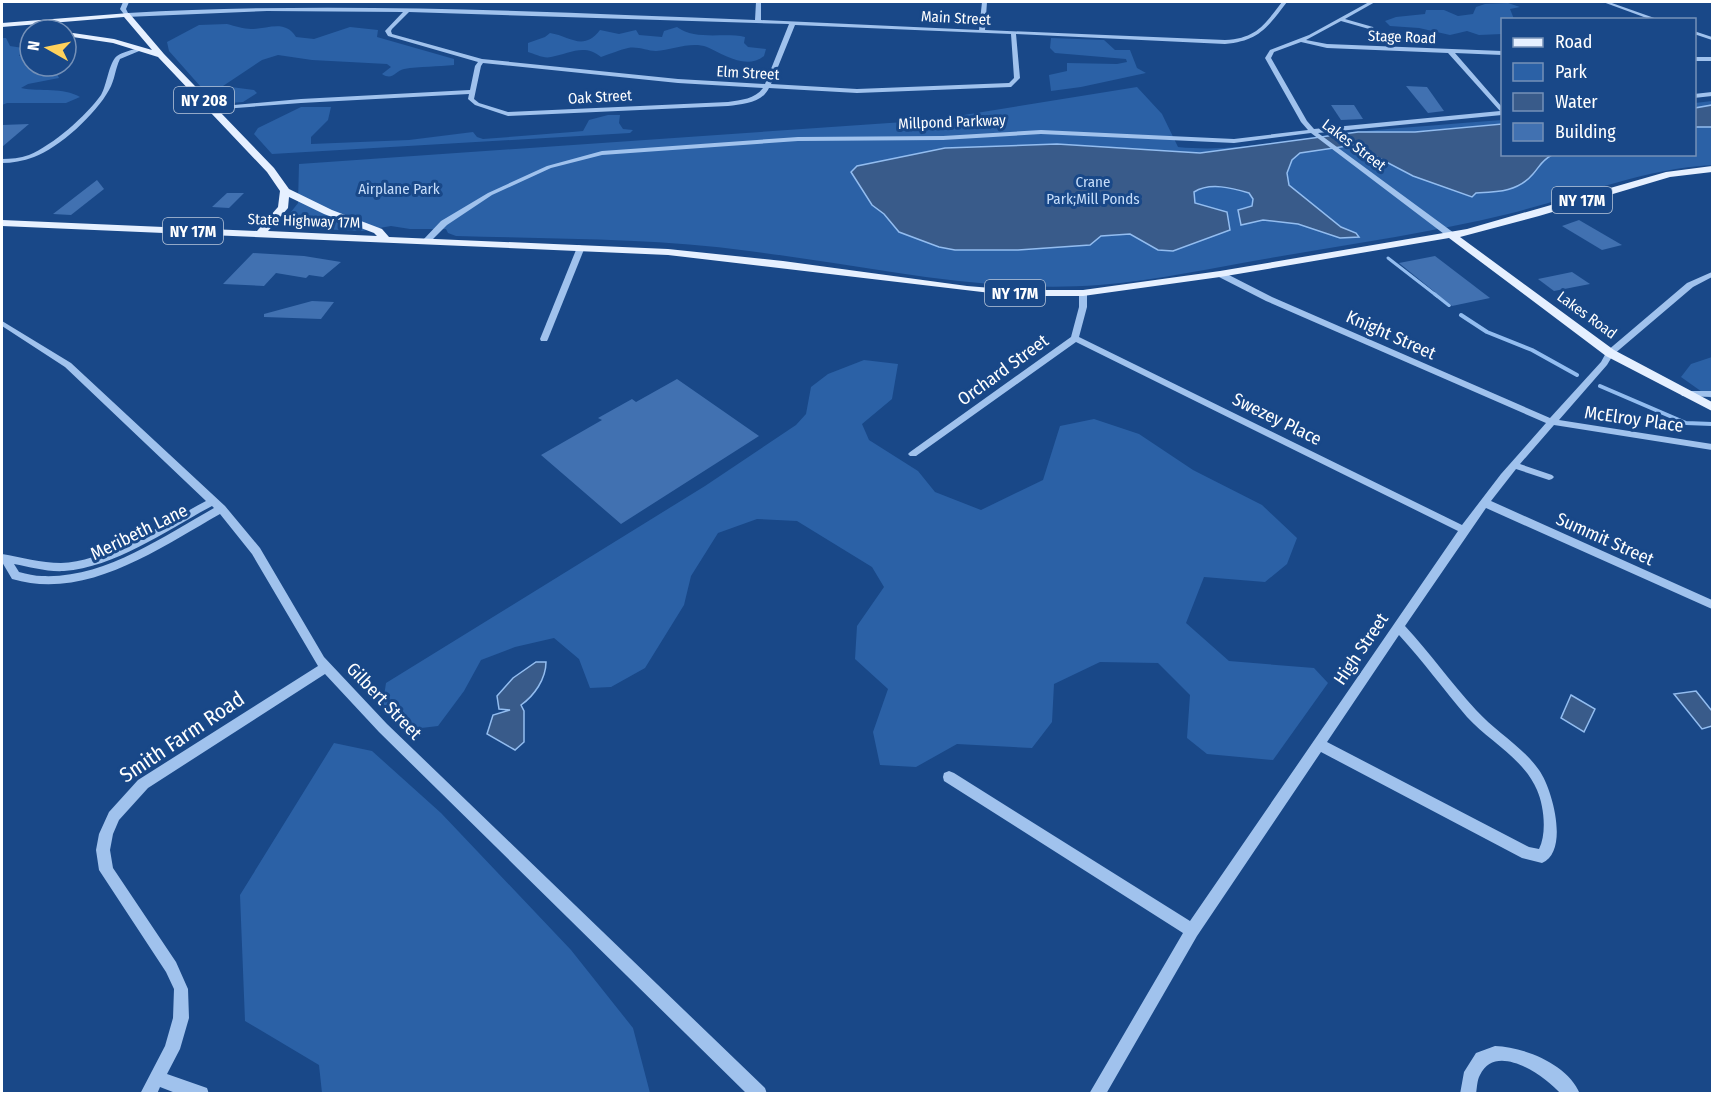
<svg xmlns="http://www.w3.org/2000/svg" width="1714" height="1095" viewBox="0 0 1714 1095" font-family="'Fira Sans Condensed',sans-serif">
<rect width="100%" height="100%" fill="#194888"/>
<!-- green -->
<g fill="#2b61a6">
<path d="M1508,3L1520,7L1510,9L1514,19L1502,20V34L1479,35L1467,31L1450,35L1419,28L1390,26L1385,21L1396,17L1425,14L1426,10H1444L1458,16L1473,14L1476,7L1485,4Z"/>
<path d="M227,24C235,26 244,29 251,29C268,29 285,19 296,37L314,39L350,27L378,30L377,37L454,59V65C438,67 420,66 404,69C395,71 393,81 382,74L391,67L387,64L312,60L278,55L262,60L223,86L254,90L257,93L243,102L216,104L169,51L167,42L199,25Z"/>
<path d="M677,27C696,41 724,32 745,37L744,43L748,47L766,49L764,56C746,70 725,55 707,47C691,41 672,50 656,51C647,51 638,46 628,48C619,50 610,54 601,57C584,43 569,54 551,57C544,59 535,54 528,52V43L545,37L550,33C570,36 583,52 600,30L619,34L636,30L639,35L662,37L664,31Z"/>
<path d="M2,38H6L10,46L23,48L19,56L30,55V66H52L48,69L57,74L59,78L28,84L21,88C41,92 63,87 80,97L66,103H7L2,105Z"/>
<path d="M1051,38L1104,40L1115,50H1130L1137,68L1146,73L1081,87L1051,91L1049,75L1067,71V63L1117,64L1127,62L1126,59L1055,53L1050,48Z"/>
<path d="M1137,87L1162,114L1178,147C1238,153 1296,138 1356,132C1405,127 1454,124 1502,120V154H1694L1695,103L1712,101V165C1641,169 1577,197 1508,214C1434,232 1357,243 1282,256C1221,266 1160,280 1099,285C982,294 865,265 749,251C652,238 554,239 456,236L448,233L446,229H410L391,226L362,231L295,228L284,221L298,203L299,164L933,120Z"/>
<path d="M301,107H331L328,120L311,137V144L409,140L473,132L477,137L483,139L572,132L583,131L589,120L608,115H620L619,123L623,129L633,130L630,133L272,154L254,134L258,128Z"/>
<path d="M1712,357V399L1681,377L1691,364Z"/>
<path d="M864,360L898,364L892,399L862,424L869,440L918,471L935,492L981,510L1043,480L1060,426L1094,419L1139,434L1193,470L1262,505L1297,538L1287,564L1265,582L1204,577L1186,623L1229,661L1314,668L1328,683L1273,760L1207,754L1187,738L1190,695L1158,663L1100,662L1054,684L1052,722L1032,748L957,744L916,767L880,765L873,732L888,689L855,659L857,626L884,587L872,567L797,521L757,519L718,533L691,576L684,605L645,668L611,687L590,688L579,659L554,638L515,647L481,660L464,691L438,726L413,729L382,709L386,683L705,486L796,425L806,414L811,387L828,374Z"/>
<path d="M334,743L372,751L441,813L571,950L633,1028L650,1093H322L319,1065L245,1021L240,895Z"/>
</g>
<!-- water -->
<g fill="#395b8a" stroke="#93bdf0" stroke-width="1.5">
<path d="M1712,105V127H1695V108Z"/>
<path d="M1502,124V154L1552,155C1542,160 1540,166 1533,174C1518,192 1496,192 1476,193L1472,197L1413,176L1354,145L1300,153L1292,160L1287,173L1289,185L1341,227L1356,233L1359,237L1340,238L1298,224L1263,220L1241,225L1238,210L1252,206L1253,199L1249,193C1232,188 1210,182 1194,192L1195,203L1227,212L1230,230L1173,251L1158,250L1130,234L1101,236L1090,245L1018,250H955L939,247L899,232L884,214L872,205L851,172L857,166L945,148L1057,144L1200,153L1358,132H1415Z"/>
<path d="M536,662H546C546,679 534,696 521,705L524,711V742L515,750L487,734L493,715L510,710L499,709L497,696L513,678Z"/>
<path d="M1696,691L1712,711V726L1702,729L1674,694Z"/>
<path d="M1571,695L1595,709L1584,732L1561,718Z"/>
</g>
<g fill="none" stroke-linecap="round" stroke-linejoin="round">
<!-- stream-far1 -->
<path stroke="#93bdf0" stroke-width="3" d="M1388,258L1437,296"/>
<!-- stream -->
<g stroke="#93bdf0" stroke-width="4">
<path d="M1435,294L1449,305"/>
<path d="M1461,315L1487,332L1532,350L1577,375"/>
<path d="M1600,386L1686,423L1712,424"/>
</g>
</g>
<!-- building -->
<g fill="#4171b1">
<path d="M1406,86L1427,87L1444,111L1428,113Z"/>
<path d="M1331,105H1354L1363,119L1341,120Z"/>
<path d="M29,124L2,147V125Z"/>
<path d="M97,180L104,189L71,215L53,214Z"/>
<path d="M227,193H244L229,208L212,207Z"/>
<path d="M1579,220L1622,245L1602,250L1562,226Z"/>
<path d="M253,253L304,256L341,262L323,277L309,275L306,278L276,273L264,286L223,284Z"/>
<path d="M1435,256L1490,298L1452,306L1399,263Z"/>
<path d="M1572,272L1590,284L1554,291L1538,279Z"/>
<path d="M312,301L334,302L321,319L264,317V314Z"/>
<path d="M677,379L759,436L621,524L541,455L602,420L598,418L632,399L636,402Z"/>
</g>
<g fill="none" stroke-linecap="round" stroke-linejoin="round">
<!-- minor -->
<g fill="#a0c2ed" fill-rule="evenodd">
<path d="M123,2H129L126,9L128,13C337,1 546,12 755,20L756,2H761V20L979,30L982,2H987L985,30L1225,40C1257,38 1264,25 1282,2H1287C1267,28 1259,41 1225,44L1016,34L1020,78L1011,87L857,93L769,88C762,103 743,104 728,106L508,116L475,105L468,99L469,94L301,103L210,110V108L212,107L301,99L470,90L475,66L478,62L388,36L385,31L403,12L267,11L126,17L120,9ZM409,12L789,24L765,84L678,79L482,59L392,34L391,31L392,29ZM795,25L1011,34L1014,78L1009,83L857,89L771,84ZM483,63L678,83L763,88C755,99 741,100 728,102L508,112L479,103L474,99L481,66Z"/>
<path d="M1369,2H1375L1345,19L1373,27L1377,36H1373L1369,29L1341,21L1306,40L1327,44L1502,51V55L1455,53L1502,107V115L1318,133L1454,233V237H1448L1311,133L1234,143L1041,134L943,140L798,141L602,155L551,168L492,195L447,225L429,243L422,241L441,221L488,193L547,166L602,151L798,137L943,136L1041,130L1234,139L1308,130L1301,122L1265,58L1270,50L1309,35ZM1301,42L1327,48L1448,53L1500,111L1314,129L1307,121L1271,58L1274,52Z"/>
<path d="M1603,2H1609L1660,20H1652Z"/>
<path d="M1694,31L1712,37V40L1694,34Z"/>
<path d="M139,48L144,49L120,59C115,69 115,80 109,90C96,114 59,148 34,157C23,161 12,163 2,163V159C11,159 20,158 29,155C53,145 86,116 101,95C107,85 109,62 117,56C123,52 132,50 139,48Z"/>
<rect x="1694" y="57" width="18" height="4"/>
<path d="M1712,92V96L1694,98V94Z"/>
<path d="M578,245L585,247L548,339L547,341H541L540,339Z"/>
<path d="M1217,272H1223L1272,297L1550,418L1601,362L1607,351L1687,283L1712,272V277L1693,287L1613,355L1607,365L1559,420L1712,444V450L1554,425L1520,464L1552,475L1554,477L1552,479L1549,480L1516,469L1491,501L1712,600V609L1486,508L1405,626C1430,653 1451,683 1476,710C1496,732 1523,747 1539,770C1552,788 1570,851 1542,863L1522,858L1321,752L1197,936L1106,1094H1089L1183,933L944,781L943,777L944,773L949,771L954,773L1190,921L1458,531L1076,342L916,456H910L908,454L910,452L1071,337L1079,307V293L1083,291L1087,293V307L1079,337L1462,525L1501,474L1546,423L1266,301L1217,276ZM1399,635C1423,661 1444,690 1467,717C1489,741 1524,759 1537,790C1544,806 1547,833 1539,849L1529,847L1327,742Z"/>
<path d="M2,321L71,363L225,506L260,548L324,657L387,724L765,1088L767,1094H747L379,732L325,674L148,788L119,820L113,834L110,850L113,868L176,962L188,989L189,1018L180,1049L167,1074L207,1088L209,1094H178L160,1087L157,1094H140L165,1046L173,1018L174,989L166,972L99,870L96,850L99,834L109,812L138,780L318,666L252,554L220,514C158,549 86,601 12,579L2,562V554C21,557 41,563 61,563C106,562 166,522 206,501L65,367L2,326ZM212,506L214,508C162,537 104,579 42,576C35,576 27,574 19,572L14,564C30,567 47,572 64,571C116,567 167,530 212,506Z"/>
<path d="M1685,391H1712V397L1682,396L1681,394Z"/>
<path d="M1495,1046C1524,1047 1568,1064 1580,1094H1561C1545,1076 1496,1041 1480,1075C1477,1080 1477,1088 1476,1094H1460L1464,1072L1476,1053Z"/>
</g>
<!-- major -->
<path fill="#e6f0ff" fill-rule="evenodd" d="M129,13L164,54L274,168L289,189L332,210L382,229L389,237L668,249L783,261L967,286L1016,290H1083L1220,271L1467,229L1666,172L1712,166V172L1670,177L1539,216L1460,237L1614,350L1712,402V411L1606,356L1449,238L1220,277L1083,296H1016L668,255L2,226V220L257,231L278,207L280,191L267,172L158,57L113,43L66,36V32L114,39L152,50L124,17L2,27V23ZM289,197L324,214L374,233L377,236L268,231L288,208Z"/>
</g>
<g text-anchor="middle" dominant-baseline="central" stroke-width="6" stroke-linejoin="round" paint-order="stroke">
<!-- far-street labels -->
<g font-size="15" fill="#fff" stroke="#194888">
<text transform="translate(956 18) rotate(3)">Main Street</text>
<text transform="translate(1402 37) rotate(2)">Stage Road</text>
<text transform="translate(748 73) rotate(3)">Elm Street</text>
<text transform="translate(600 97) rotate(-3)">Oak Street</text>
<text transform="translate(952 122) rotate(-2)">Millpond Parkway</text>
<text transform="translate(1354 145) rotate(37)">Lakes Street</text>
<text transform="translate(304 221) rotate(2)">State Highway 17M</text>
<text transform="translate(1587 315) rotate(36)">Lakes Road</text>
</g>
<!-- far-park labels -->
<g font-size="15" fill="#c6ddfa" stroke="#194888">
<text x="1093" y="182">Crane<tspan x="1093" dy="17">Park;Mill Ponds</tspan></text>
<text x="399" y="189">Airplane Park</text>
</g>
<!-- shield labels -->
<g fill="#194888" stroke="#bac8db" stroke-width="1.5">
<rect x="174" y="87" width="60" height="26" rx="4.5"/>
<rect x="1552" y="187" width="60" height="26" rx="4.5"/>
<rect x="163" y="218" width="60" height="26" rx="4.5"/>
<rect x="985" y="280" width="60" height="26" rx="4.5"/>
</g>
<g font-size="16" font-weight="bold" fill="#fff">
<text x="204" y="100">NY 208</text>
<text x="1582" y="200">NY 17M</text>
<text x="193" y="231">NY 17M</text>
<text x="1015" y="293">NY 17M</text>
</g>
<!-- street labels -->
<g font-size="18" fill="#fff" stroke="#194888">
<text transform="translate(1391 335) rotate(24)">Knight Street</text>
<text transform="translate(1003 370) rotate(-36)">Orchard Street</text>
<text transform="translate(1277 419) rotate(26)">Swezey Place</text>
<text transform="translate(1634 419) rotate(8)">McElroy Place</text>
<text transform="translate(139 532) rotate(-26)">Meribeth Lane</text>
<text transform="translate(1605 539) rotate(24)">Summit Street</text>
<text transform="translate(1361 649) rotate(-56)">High Street</text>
<text transform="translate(384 701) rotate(46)">Gilbert Street</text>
</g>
<!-- near-street labels -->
<g font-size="21" fill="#fff" stroke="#194888">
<text transform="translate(182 737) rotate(-34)">Smith Farm Road</text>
</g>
</g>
<!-- border -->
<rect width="1714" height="1095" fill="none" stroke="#ffffff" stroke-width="6"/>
<!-- legend -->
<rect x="1501" y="18" width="195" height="138" fill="#194888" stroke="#7591b8" stroke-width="1.5"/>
<rect x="1513" y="38" width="30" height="9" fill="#e6f0ff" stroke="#7591b8" stroke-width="1.5"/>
<text x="1555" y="48" font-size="18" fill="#ffffff">Road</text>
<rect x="1513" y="63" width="30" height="18" fill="#2b61a6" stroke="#7591b8" stroke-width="1.5"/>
<text x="1555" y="78" font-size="18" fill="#ffffff">Park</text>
<rect x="1513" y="93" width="30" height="18" fill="#395b8a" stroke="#7591b8" stroke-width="1.5"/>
<text x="1555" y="108" font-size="18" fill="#ffffff">Water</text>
<rect x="1513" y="123" width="30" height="18" fill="#4171b1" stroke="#7591b8" stroke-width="1.5"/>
<text x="1555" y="138" font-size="18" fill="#ffffff">Building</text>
<!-- north arrow -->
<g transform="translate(48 48) rotate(279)"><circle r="28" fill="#194888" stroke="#7591b8" stroke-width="1.5"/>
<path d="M0-4.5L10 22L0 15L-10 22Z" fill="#ffd25c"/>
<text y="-9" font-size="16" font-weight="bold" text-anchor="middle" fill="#ffffff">N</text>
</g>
</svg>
